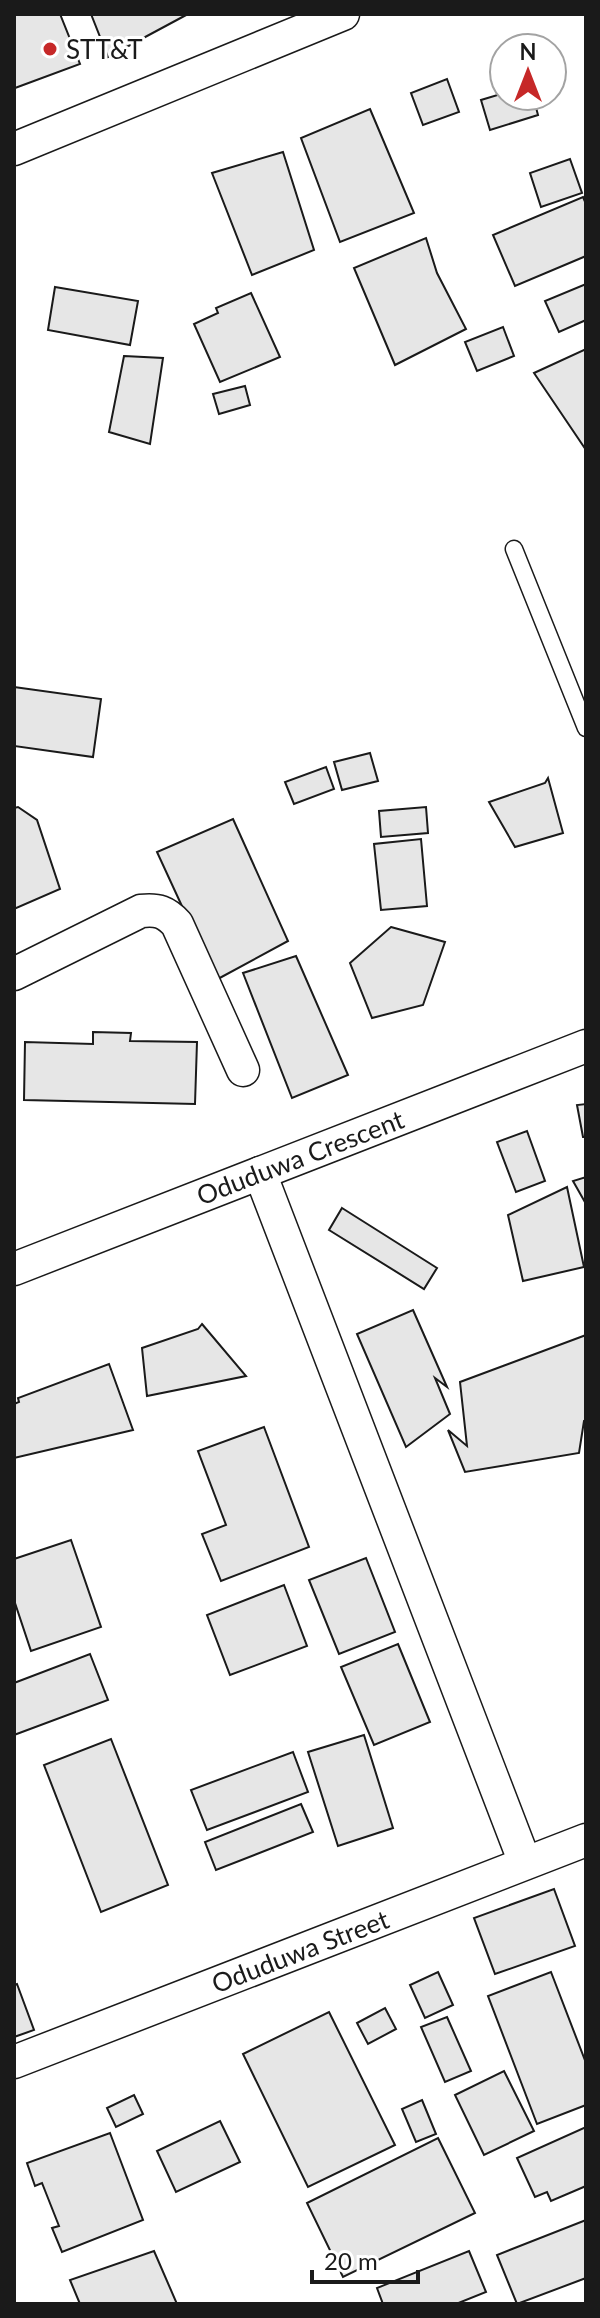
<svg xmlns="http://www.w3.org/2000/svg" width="600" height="2318" viewBox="0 0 600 2318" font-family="Lato,sans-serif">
<rect width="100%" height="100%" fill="#fff"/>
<!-- building -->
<g fill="#e6e6e6" stroke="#1a1a1a" stroke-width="2">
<path d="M14,14H60L80,64L15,88Z"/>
<path d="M91,14H188L108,57Z"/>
<path d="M447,79L459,112L423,125L411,93Z"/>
<path d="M504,93V96H533L538,115L490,130L481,100Z"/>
<path d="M370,109L414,213L340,242L301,138Z"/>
<path d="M283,152L314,250L252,275L212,173Z"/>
<path d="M570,159L582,193L541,207L530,173Z"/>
<path d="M583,197L586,204V256L515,286L493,235Z"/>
<path d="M426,238L437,273L466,329L395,365L354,268Z"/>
<path d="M586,284V320L559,332L545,301Z"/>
<path d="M55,287L138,301L130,345L48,330Z"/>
<path d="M251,293L280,357L220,382L194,324L218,313L216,308Z"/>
<path d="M503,327L514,356L477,371L465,342Z"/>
<path d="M586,349V450L534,373Z"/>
<path d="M124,356L163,358L150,444L109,432Z"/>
<path d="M245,386L250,405L219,414L213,394Z"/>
<path d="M14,687L101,699L93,757L14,746Z"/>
<path d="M370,753L378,781L342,790L334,762Z"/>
<path d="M326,767L334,789L294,804L285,782Z"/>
<path d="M548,778L563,833L515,847L489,802L545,783Z"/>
<path d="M18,807L37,820L60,889L14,909V808Z"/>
<path d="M426,807L428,833L381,837L379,811Z"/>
<path d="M233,819L288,941L216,980L157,852Z"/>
<path d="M421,839L427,906L381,910L374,844Z"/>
<path d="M391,927L445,942L423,1005L372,1018L350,963Z"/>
<path d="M296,956L348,1075L292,1098L243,973Z"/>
<path d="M93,1032L131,1033L130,1041L197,1042L195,1104L24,1100L25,1042L93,1044Z"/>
<path d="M586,1104V1137H583L577,1105Z"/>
<path d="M527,1131L545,1181L516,1192L497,1142Z"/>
<path d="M586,1177V1204L573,1181Z"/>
<path d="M567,1187L584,1267L523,1281L508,1215Z"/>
<path d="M342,1208L437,1268L424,1289L329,1230Z"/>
<path d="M413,1310L447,1387L435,1378L450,1414L406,1447L357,1334Z"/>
<path d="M202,1324L246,1376L147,1396L142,1348L198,1329Z"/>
<path d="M586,1335V1420L584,1421L579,1453L465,1472L448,1430L467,1446L460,1382Z"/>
<path d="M109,1364L133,1430L14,1458V1404L19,1402L18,1398Z"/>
<path d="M264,1427L309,1547L221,1581L202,1534L226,1525L198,1451Z"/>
<path d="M71,1540L101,1627L31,1651L14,1600V1559Z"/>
<path d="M366,1558L395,1632L339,1654L309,1580Z"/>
<path d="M284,1585L307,1646L230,1675L207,1615Z"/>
<path d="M398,1644L430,1722L374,1745L341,1667Z"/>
<path d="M90,1654L108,1700L14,1735V1683Z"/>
<path d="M364,1735L393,1828L338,1846L308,1752Z"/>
<path d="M111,1739L168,1885L101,1912L44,1765Z"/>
<path d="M293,1752L308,1792L207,1830L191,1790Z"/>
<path d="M301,1804L313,1832L216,1870L205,1842Z"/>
<path d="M554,1889L575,1946L495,1974L474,1918Z"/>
<path d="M438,1972L453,2005L425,2018L410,1985Z"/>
<path d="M551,1972L586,2063V2105L537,2124L488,1996Z"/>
<path d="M17,1984L34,2030L14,2037V1985Z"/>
<path d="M385,2008L396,2029L368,2044L357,2023Z"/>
<path d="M329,2012L395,2145L308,2187L243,2054Z"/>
<path d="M447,2017L471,2071L445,2082L421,2027Z"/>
<path d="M504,2071L534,2131L484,2155L455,2095Z"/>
<path d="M134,2095L143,2114L116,2127L107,2108Z"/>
<path d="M422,2100L436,2134L416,2142L402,2109Z"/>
<path d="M220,2121L240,2162L176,2192L157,2151Z"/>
<path d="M586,2127V2186L551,2201L547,2192L535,2197L517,2158Z"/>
<path d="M110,2133L143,2220L62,2252L52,2228L59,2226L42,2183L35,2186L27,2163Z"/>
<path d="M438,2138L475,2213L343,2277L307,2203Z"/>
<path d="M586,2220V2278L517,2304L497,2255Z"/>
<path d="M154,2251L177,2304H80L70,2280Z"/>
<path d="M469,2251L486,2292L456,2304H383L377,2288Z"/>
</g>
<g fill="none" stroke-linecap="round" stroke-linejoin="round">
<defs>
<path id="lane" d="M514,549L586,728"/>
<g id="street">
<path d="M14,149L343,14"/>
<path d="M14,974L141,911C158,909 166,912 177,924L243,1070"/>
<path d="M260,1173L525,1863"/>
<path d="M14,1269L586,1046"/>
<path d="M14,2062L586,1840"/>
</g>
</defs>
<!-- lane casing -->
<use href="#lane" stroke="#1a1a1a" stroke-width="19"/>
<!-- street casing -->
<use href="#street" stroke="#1a1a1a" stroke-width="35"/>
<!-- lane -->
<use href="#lane" stroke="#fff" stroke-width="16"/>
<!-- street -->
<use href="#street" stroke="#fff" stroke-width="32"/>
</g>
<!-- markers -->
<circle fill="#c62828" stroke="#fff" stroke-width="3" cx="50" cy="49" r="8"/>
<g text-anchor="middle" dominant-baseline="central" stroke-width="6" stroke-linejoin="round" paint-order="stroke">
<!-- poi labels -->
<g font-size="26" fill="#1a1a1a" stroke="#fff" text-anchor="start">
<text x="66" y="49">STT&amp;T</text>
</g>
<!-- street labels -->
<g font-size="26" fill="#1a1a1a" stroke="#fff">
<text transform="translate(300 1157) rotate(-21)">Oduduwa Crescent</text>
<text transform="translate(300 1951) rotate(-21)">Oduduwa Street</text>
</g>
</g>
<!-- border -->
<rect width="600" height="2318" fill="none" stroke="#1a1a1a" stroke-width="32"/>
<!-- north arrow -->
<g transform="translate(528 72)"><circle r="38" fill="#ffffff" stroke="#a3a3a3" stroke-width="2"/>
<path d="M0-6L14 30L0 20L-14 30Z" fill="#c62828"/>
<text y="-12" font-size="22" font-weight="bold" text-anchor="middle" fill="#1a1a1a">N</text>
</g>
<!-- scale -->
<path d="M312 2270v12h106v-12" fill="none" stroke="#1a1a1a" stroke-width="4"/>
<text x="324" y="2270" font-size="24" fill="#1a1a1a" stroke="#ffffff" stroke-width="6" paint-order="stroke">20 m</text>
</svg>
